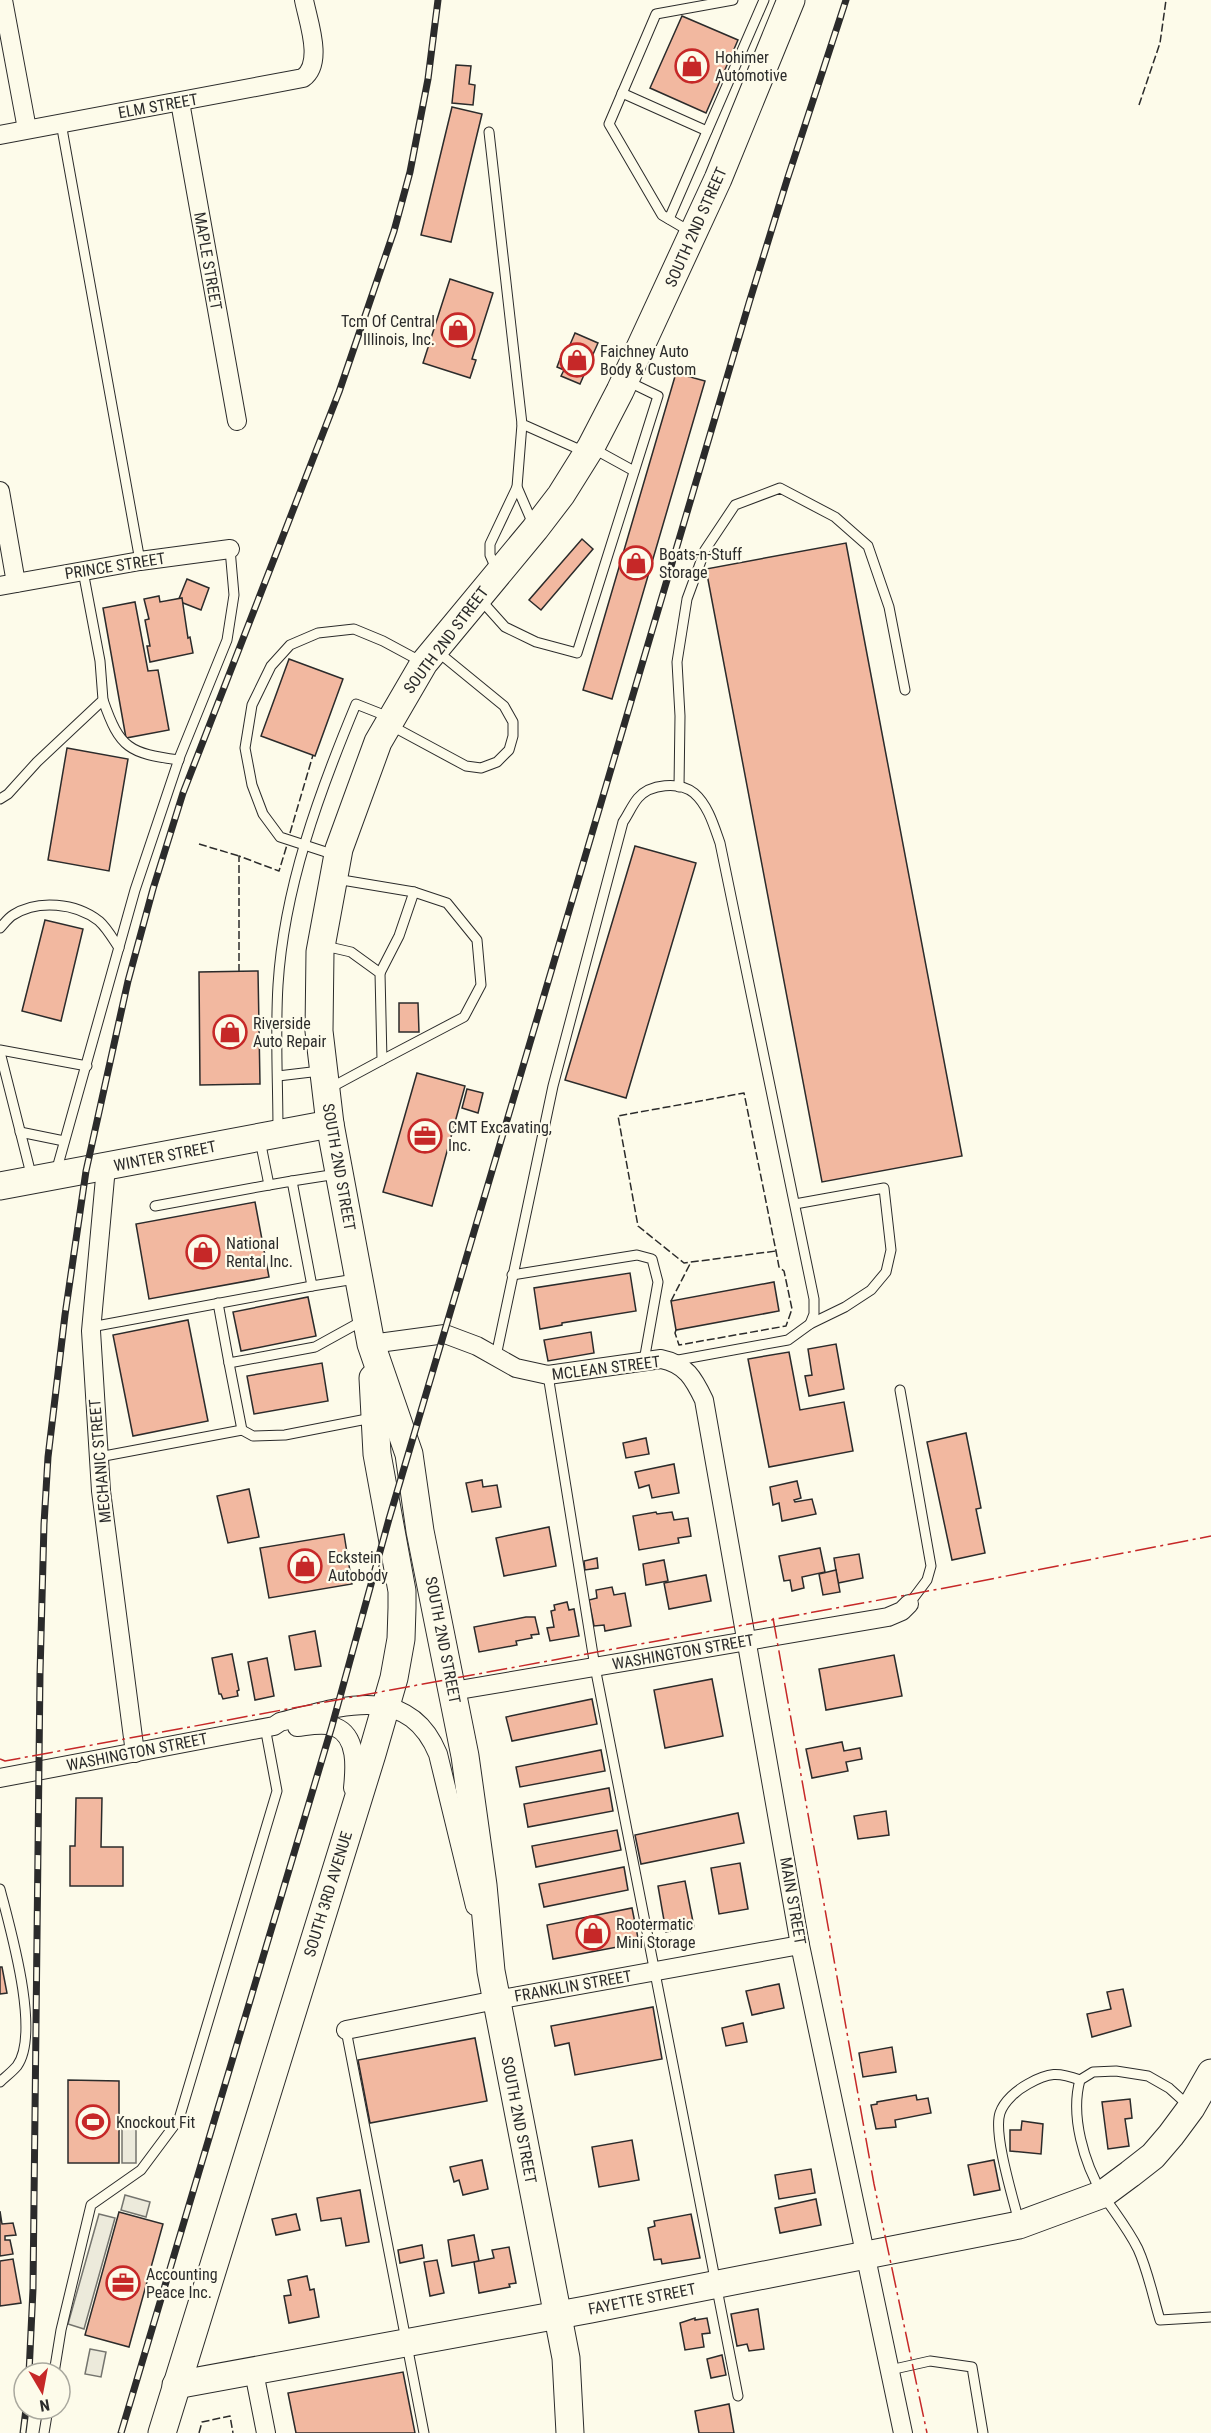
<svg xmlns="http://www.w3.org/2000/svg" width="1211" height="2433" viewBox="0 0 1211 2433" font-family="'Roboto Condensed',sans-serif">
<rect width="100%" height="100%" fill="#fdfbea"/>
<!-- parking -->
<g fill="#eceadb" stroke="#74746e" stroke-width="1.5">
<rect x="122" y="2119" width="14" height="44"/>
<path d="M125,2195L150,2202L146,2217L121,2210Z"/>
<path d="M99,2214L115,2218L84,2329L68,2324Z"/>
<path d="M90,2349L106,2352L101,2377L85,2374Z"/>
</g>
<!-- building -->
<g fill="#f2b8a0" stroke="#2b2b2b" stroke-width="1.5">
<path d="M682,16L738,40L706,113L650,88Z"/>
<path d="M456,65L471,66L469,84L475,85L473,105L452,103Z"/>
<path d="M452,107L482,114L451,242L421,235Z"/>
<path d="M450,279L493,293L472,359L476,360L470,378L423,363Z"/>
<path d="M575,333L598,343L580,384L561,376L564,370L557,367L560,359L563,361Z"/>
<path d="M676,373L705,381L612,699L583,690Z"/>
<path d="M582,539L593,549L541,610L529,600Z"/>
<path d="M846,543L962,1156L822,1182L706,569Z"/>
<path d="M187,579L209,588L201,610L178,601Z"/>
<path d="M159,596L160,602L182,598L188,638L190,637L193,653L150,662L147,646H150L145,620L149,619L144,599Z"/>
<path d="M135,602L148,671L158,670L169,730L126,738L103,608Z"/>
<path d="M289,659L343,679L315,756L261,736Z"/>
<path d="M67,748L128,759L109,871L48,860Z"/>
<path d="M635,846L696,863L626,1098L565,1080Z"/>
<path d="M45,920L83,929L61,1021L22,1011Z"/>
<path d="M258,971L260,1084L200,1085L199,972Z"/>
<path d="M399,1003H418L419,1032H399Z"/>
<path d="M417,1073L465,1086L432,1206L383,1192Z"/>
<path d="M467,1089L483,1093L478,1113L462,1108Z"/>
<path d="M255,1202L269,1277L149,1299L136,1224Z"/>
<path d="M630,1273L636,1311L562,1323V1325L540,1329L534,1288Z"/>
<path d="M774,1282L779,1311L676,1330L671,1301Z"/>
<path d="M308,1297L316,1336L241,1351L233,1312Z"/>
<path d="M188,1320L208,1421L133,1436L113,1335Z"/>
<path d="M591,1332L594,1353L548,1361L544,1340Z"/>
<path d="M836,1344L844,1389L809,1396L805,1376L812,1375L808,1349Z"/>
<path d="M789,1352L800,1410L844,1402L853,1451L769,1467L748,1359Z"/>
<path d="M322,1363L328,1401L254,1414L247,1376Z"/>
<path d="M966,1433L981,1508L976,1509L985,1553L952,1560L927,1442Z"/>
<path d="M646,1438L649,1454L626,1458L623,1443Z"/>
<path d="M674,1464L679,1493L652,1498L649,1485L639,1488L635,1472Z"/>
<path d="M482,1480L483,1487L497,1485L501,1507L472,1512L466,1483Z"/>
<path d="M797,1481L801,1498L794,1500L795,1502L812,1499L816,1514L782,1521L779,1503L773,1505L770,1487Z"/>
<path d="M249,1489L259,1537L228,1543L217,1496Z"/>
<path d="M656,1512L657,1514L672,1512L674,1520L688,1518L691,1536L678,1538L679,1543L639,1550L633,1516Z"/>
<path d="M549,1527L556,1566L504,1576L496,1538Z"/>
<path d="M344,1534L352,1584L269,1598L260,1548Z"/>
<path d="M820,1548L825,1572L802,1577L804,1588L792,1591L790,1580L784,1581L779,1556Z"/>
<path d="M859,1554L863,1578L838,1583L834,1558Z"/>
<path d="M597,1558L598,1568L585,1570L584,1561Z"/>
<path d="M664,1560L668,1581L646,1585L643,1564Z"/>
<path d="M836,1570L840,1592L823,1595L819,1574Z"/>
<path d="M706,1575L711,1601L669,1609L664,1583Z"/>
<path d="M612,1587L614,1595L625,1593L631,1626L605,1631L604,1625L594,1626L589,1600L597,1598L596,1590Z"/>
<path d="M567,1602L569,1610L574,1609L579,1636L550,1641L547,1628L554,1627L551,1611L555,1610L554,1605Z"/>
<path d="M526,1617H535L539,1634L531,1635L532,1638L516,1641L517,1645L479,1652L474,1627Z"/>
<path d="M315,1631L321,1666L295,1670L289,1636Z"/>
<path d="M232,1654L239,1690L237,1691L238,1696L223,1699L221,1694H219L212,1658Z"/>
<path d="M894,1655L902,1696L826,1710L819,1669Z"/>
<path d="M267,1658L274,1696L255,1700L248,1662Z"/>
<path d="M712,1679L723,1736L665,1748L654,1690Z"/>
<path d="M592,1699L597,1724L512,1741L506,1717Z"/>
<path d="M842,1742L844,1751L860,1748L862,1759L846,1762L848,1771L812,1778L806,1749Z"/>
<path d="M601,1750L605,1771L520,1787L516,1767Z"/>
<path d="M609,1788L613,1811L528,1827L524,1804Z"/>
<path d="M76,1798H102L101,1847H123V1886H70V1846H75Z"/>
<path d="M886,1811L889,1835L858,1839L854,1816Z"/>
<path d="M738,1813L744,1843L641,1864L635,1835Z"/>
<path d="M617,1830L621,1850L536,1867L532,1846Z"/>
<path d="M740,1863L748,1909L719,1914L711,1868Z"/>
<path d="M624,1867L628,1890L544,1907L539,1884Z"/>
<path d="M685,1881L694,1927L666,1932L658,1886Z"/>
<path d="M632,1908L639,1943L553,1959L547,1925Z"/>
<path d="M0,1967H2L7,1993L0,1994Z"/>
<path d="M779,1984L784,2008L752,2015L746,1991Z"/>
<path d="M1123,1989L1131,2026L1092,2037L1087,2014L1111,2009L1107,1992Z"/>
<path d="M653,2007L662,2059L575,2075L569,2043L555,2046L551,2026Z"/>
<path d="M743,2023L747,2042L726,2046L722,2028Z"/>
<path d="M475,2038L487,2101L370,2123L358,2060Z"/>
<path d="M892,2047L896,2072L863,2077L859,2053Z"/>
<path d="M68,2080L119,2081V2163H68Z"/>
<path d="M916,2095L917,2100L928,2098L931,2113L895,2120L896,2127L876,2129L871,2105L877,2104V2102Z"/>
<path d="M1130,2099L1132,2118L1125,2119L1129,2146L1108,2149L1102,2102Z"/>
<path d="M1022,2121L1043,2124L1041,2154L1010,2151V2130H1021Z"/>
<path d="M632,2140L639,2180L599,2187L592,2147Z"/>
<path d="M482,2160L488,2189L463,2195L459,2180L454,2182L450,2167Z"/>
<path d="M994,2160L1000,2190L974,2195L968,2165Z"/>
<path d="M811,2169L815,2193L779,2199L775,2175Z"/>
<path d="M360,2190L369,2242L346,2246L341,2218L321,2221L317,2198Z"/>
<path d="M816,2199L821,2225L780,2233L775,2208Z"/>
<path d="M0,2211L2,2224L13,2223L16,2235L5,2236V2240H10L13,2254L0,2256Z"/>
<path d="M119,2212L163,2224L129,2347L85,2335Z"/>
<path d="M296,2214L300,2230L276,2235L272,2219Z"/>
<path d="M691,2214L700,2258L662,2264L661,2259L654,2260L648,2228L655,2226L654,2221Z"/>
<path d="M474,2235L479,2261L452,2266L448,2240Z"/>
<path d="M422,2245L424,2258L400,2263L398,2250Z"/>
<path d="M509,2247L516,2283L509,2284L510,2287L479,2293L474,2262L494,2258L492,2250Z"/>
<path d="M13,2259L21,2303L0,2306V2261Z"/>
<path d="M437,2260L444,2293L430,2296L424,2262Z"/>
<path d="M307,2276L310,2290L314,2289L319,2317L289,2323L284,2296L291,2295L288,2280Z"/>
<path d="M758,2309L764,2349L749,2351L747,2344L737,2346L731,2314Z"/>
<path d="M695,2318V2320L707,2318L710,2333L702,2334L704,2347L685,2350L680,2323Z"/>
<path d="M722,2355L726,2375L711,2378L707,2359Z"/>
<path d="M403,2372L415,2433H296L288,2393Z"/>
<path d="M729,2404L734,2433H699L695,2411Z"/>
</g>
<g fill="none" stroke-linecap="round" stroke-linejoin="round">
<defs>
<g id="lane">
<path d="M622,93L707,131"/>
<path d="M61,123L140,561"/>
<path d="M489,132L522,424L585,452"/>
<path d="M669,219L764,0"/>
<path d="M691,232L662,215L609,124L656,14L733,0"/>
<path d="M522,424L517,487L533,524"/>
<path d="M594,449L634,471"/>
<path d="M497,571L490,555V544L517,487"/>
<path d="M479,598L505,627L536,642L577,653L658,396L627,381"/>
<path d="M103,700C120,749 129,753 179,760"/>
<path d="M390,725L466,766L481,768L497,762L509,750L513,736V722L504,706L438,652"/>
<path d="M679,787L680,716L677,662L687,599L705,550L735,505L780,488L835,517L868,546L889,607L905,690"/>
<path d="M0,799L8,794L37,762L103,700L100,661L83,571"/>
<path d="M335,855L280,837L263,814L252,785L245,748L252,705L271,666L290,645L318,633L354,629L383,641L422,662"/>
<path d="M336,879L414,892L447,903L477,940L481,985L464,1017L382,1060"/>
<path d="M0,928C4,924 8,918 13,915C38,899 76,903 99,921C107,928 113,939 119,948"/>
<path d="M325,946L351,952L380,973L382,1060L330,1088"/>
<path d="M380,973L399,936L414,892"/>
<path d="M0,1050L87,1066"/>
<path d="M0,1052L32,1178"/>
<path d="M278,1076L320,1071"/>
<path d="M20,1132L64,1141"/>
<path d="M278,1132C278,1083 275,1034 278,985C284,888 319,793 356,704L389,717"/>
<path d="M260,1140L269,1185L292,1181L312,1286L355,1279"/>
<path d="M56,1172L135,890L180,756L227,640L234,595L230,549"/>
<path d="M292,1181L337,1174"/>
<path d="M155,1206L269,1185"/>
<path d="M512,1275L637,1255L652,1259L658,1282L644,1361"/>
<path d="M218,1303L229,1363L315,1347L364,1320"/>
<path d="M91,1327L312,1286"/>
<path d="M496,1356L553,1086L623,822C628,815 632,805 638,798C650,784 679,781 694,793C708,805 714,826 720,843L814,1299V1314L810,1324"/>
<path d="M673,1361L788,1340L810,1324L845,1307L871,1290L886,1272L891,1250L884,1188L795,1204"/>
<path d="M229,1363L242,1430L253,1436L285,1435L372,1418"/>
<path d="M548,1375L595,1667L738,2396"/>
<path d="M900,1390L931,1566L927,1580L909,1604"/>
<path d="M99,1457L242,1430"/>
<path d="M0,1889C10,1928 41,2033 17,2066C12,2072 5,2077 0,2082"/>
<path d="M346,2030L424,2433"/>
<path d="M1190,2107L1169,2088L1148,2076L1116,2071L1093,2072L1080,2080C1070,2116 1084,2163 1103,2195C1115,2213 1128,2229 1138,2249C1148,2271 1153,2297 1160,2320L1211,2317"/>
<path d="M1019,2222C1013,2198 993,2134 1000,2113C1004,2101 1017,2090 1028,2084C1049,2072 1058,2072 1080,2080"/>
<path d="M890,2370L930,2361L972,2367L983,2433"/>
<path d="M54,2373L61,2330L91,2205L141,2170L179,2119L277,1791L265,1727"/>
<path d="M44,2433L48,2409"/>
</g>
<g id="street">
<path d="M3,0L27,129"/>
<path d="M180,102L237,421"/>
<path d="M0,135L303,78C324,63 308,21 304,0"/>
<path d="M0,491L16,583"/>
<path d="M0,586L140,561L230,549"/>
<path d="M106,1167L91,1331L101,1491L135,1753"/>
<path d="M371,1344L445,1334L477,1346L516,1368L548,1375L661,1359C686,1364 694,1379 704,1400L800,1945L903,2433"/>
<path d="M453,1691L888,1617L902,1611L909,1604"/>
<path d="M297,1727C308,1726 324,1722 335,1727C358,1736 355,1769 353,1788"/>
<path d="M0,1778L274,1726L280,1722C339,1707 408,1681 438,1754L475,1906"/>
<path d="M346,2030L496,2000L800,1945"/>
<path d="M254,2372L266,2433"/>
</g>
<g id="secondary">
<path d="M0,1186L330,1124"/>
<path d="M176,2385L591,2309L1019,2225L1103,2194L1130,2174L1153,2156L1171,2135L1191,2108L1211,2073"/>
<path d="M162,2433L372,1754L394,1678L401,1639L402,1608V1591L377,1454L373,1378"/>
<path d="M570,2433L566,2358L491,1971L483,1885L465,1756L420,1531L409,1454L371,1344L330,1124L319,1031L320,952L339,849L378,742L424,663L535,529L561,495L591,447L620,391L718,179L791,0"/>
</g>
</defs>
<!-- lane casing -->
<use href="#lane" stroke="#2b2b2b" stroke-width="11"/>
<!-- street casing -->
<use href="#street" stroke="#2b2b2b" stroke-width="20"/>
<!-- secondary casing -->
<use href="#secondary" stroke="#2b2b2b" stroke-width="29"/>
<!-- lane -->
<use href="#lane" stroke="#fdfbea" stroke-width="9"/>
<!-- street -->
<use href="#street" stroke="#fdfbea" stroke-width="18"/>
<!-- secondary -->
<use href="#secondary" stroke="#fdfbea" stroke-width="27"/>
<defs>
<g id="rail">
<path d="M29,2373L33,2289L40,1674L44,1524L48,1457L65,1315L86,1171L128,981L153,889L183,793L339,392L394,231L410,172L428,79L438,0"/>
<path d="M23,2433L26,2409"/>
<path d="M121,2433L332,1726L389,1519L749,303L787,180L846,0"/>
</g>
</defs>
<!-- rail casing -->
<use href="#rail" stroke="#2b2b2b" stroke-width="7"/>
<!-- rail -->
<use href="#rail" stroke="#fdfbea" stroke-width="4.5" stroke-dasharray="14" stroke-linecap="butt"/>
<!-- fence -->
<g stroke="#2b2b2b" stroke-width="1.5" stroke-dasharray="8 3" stroke-linecap="butt">
<path d="M1139,105L1160,43L1166,0"/>
<path d="M290,833L313,755"/>
<path d="M199,844L239,856"/>
<path d="M239,972V856L279,871L287,845"/>
<path d="M671,1301L691,1262"/>
<path d="M676,1330L675,1333L679,1345L786,1326L792,1309L784,1271L779,1267L776,1251L744,1093L618,1116L638,1226L684,1263L776,1251"/>
<path d="M199,2433L202,2422L230,2416L233,2433"/>
</g>
<!-- power -->
<g stroke="#c62828" stroke-width="1.5" stroke-dasharray="21 4.5 3 4.5" stroke-linecap="butt">
<path d="M773,1618L874,2184L927,2433"/>
<path d="M0,1759L5,1761L950,1587L1211,1536"/>
</g>
</g>
<!-- icons -->
<defs>
<symbol id="shop-ring" viewBox="-11 -11 22 22"><circle r="9.5" fill="#fdfbea" stroke="#c62828" stroke-width="1.5"/><path d="M-5-2.5h2.3a2.7 3.5 0 0 1 5.4 0H5L5.5 6h-11ZM-1.5-2.5h3a1.5 2.3 0 0 0-3 0Z" fill="#c62828"/></symbol>
<symbol id="office-ring" viewBox="-11 -11 22 22"><circle r="9.5" fill="#fdfbea" stroke="#c62828" stroke-width="1.5"/><path d="M-6-3h4V-5.5h4V-3h4V5H-6ZM-1-4.5V-3h2v-1.5ZM-6 0V1H6V0Z" fill="#c62828"/></symbol>
<symbol id="stadium-ring" viewBox="-11 -11 22 22"><circle r="9.5" fill="#fdfbea" stroke="#c62828" stroke-width="1.5"/><path d="M0-5a6.5 5 0 1 0 0 10a6.5 5 0 1 0 0-10ZM-3.5-1.8h7v3.6h-7Z" fill="#c62828"/></symbol>
</defs>
<g fill-rule="evenodd">
<use href="#shop-ring" x="673" y="47" width="38" height="38"/>
<use href="#shop-ring" x="439" y="311" width="38" height="38"/>
<use href="#shop-ring" x="558" y="341" width="38" height="38"/>
<use href="#shop-ring" x="617" y="544" width="38" height="38"/>
<use href="#shop-ring" x="211" y="1013" width="38" height="38"/>
<use href="#office-ring" x="406" y="1117" width="38" height="38"/>
<use href="#shop-ring" x="184" y="1233" width="38" height="38"/>
<use href="#shop-ring" x="286" y="1547" width="38" height="38"/>
<use href="#shop-ring" x="574" y="1914" width="38" height="38"/>
<use href="#stadium-ring" x="74" y="2103" width="38" height="38"/>
<use href="#office-ring" x="104" y="2264" width="38" height="38"/>
</g>
<g text-anchor="middle" dominant-baseline="central" stroke-width="4.5" stroke-linejoin="round" paint-order="stroke">
<!-- poi labels -->
<g font-size="16" fill="#2b2b2b" stroke="#fdfbea" text-anchor="start">
<text x="715" y="57">Hohimer<tspan x="715" dy="18">Automotive</tspan></text>
<text x="435" y="321" text-anchor="end">Tcm Of Central<tspan x="435" dy="18">Illinois, Inc.</tspan></text>
<text x="600" y="351">Faichney Auto<tspan x="600" dy="18">Body &amp; Custom</tspan></text>
<text x="659" y="554">Boats-n-Stuff<tspan x="659" dy="18">Storage</tspan></text>
<text x="253" y="1023">Riverside<tspan x="253" dy="18">Auto Repair</tspan></text>
<text x="448" y="1127">CMT Excavating,<tspan x="448" dy="18">Inc.</tspan></text>
<text x="226" y="1243">National<tspan x="226" dy="18">Rental Inc.</tspan></text>
<text x="328" y="1557">Eckstein<tspan x="328" dy="18">Autobody</tspan></text>
<text x="616" y="1924">Rootermatic<tspan x="616" dy="18">Mini Storage</tspan></text>
<text x="116" y="2122">Knockout Fit</text>
<text x="146" y="2274">Accounting<tspan x="146" dy="18">Peace Inc.</tspan></text>
</g>
<!-- street labels -->
<g font-size="16" fill="#2b2b2b" stroke="#fdfbea">
<text transform="translate(158 106) rotate(-10)">ELM STREET</text>
<text transform="translate(696 227) rotate(-66)">SOUTH 2ND STREET</text>
<text transform="translate(208 261) rotate(80)">MAPLE STREET</text>
<text transform="translate(115 566) rotate(-9)">PRINCE STREET</text>
<text transform="translate(446 640) rotate(-53)">SOUTH 2ND STREET</text>
<text transform="translate(165 1156) rotate(-11)">WINTER STREET</text>
<text transform="translate(339 1167) rotate(80)">SOUTH 2ND STREET</text>
<text transform="translate(606 1368) rotate(-7)">MCLEAN STREET</text>
<text transform="translate(100 1461) rotate(-95)">MECHANIC STREET</text>
<text transform="translate(443 1640) rotate(79)">SOUTH 2ND STREET</text>
<text transform="translate(683 1652) rotate(-10)">WASHINGTON STREET</text>
<text transform="translate(137 1752) rotate(-11)">WASHINGTON STREET</text>
<text transform="translate(328 1894) rotate(-73)">SOUTH 3RD AVENUE</text>
<text transform="translate(793 1901) rotate(80)">MAIN STREET</text>
<text transform="translate(573 1986) rotate(-10)">FRANKLIN STREET</text>
<text transform="translate(519 2120) rotate(79)">SOUTH 2ND STREET</text>
<text transform="translate(642 2299) rotate(-11)">FAYETTE STREET</text>
</g>
</g>
<!-- north arrow -->
<g transform="translate(42 2391) rotate(170)"><circle r="28" fill="#fdfbea" stroke="#a9a89e" stroke-width="1.5"/>
<path d="M0-4.5L10 22L0 15L-10 22Z" fill="#c62828"/>
<text y="-9" font-size="16" font-weight="bold" text-anchor="middle" fill="#2b2b2b">N</text>
</g>
</svg>
